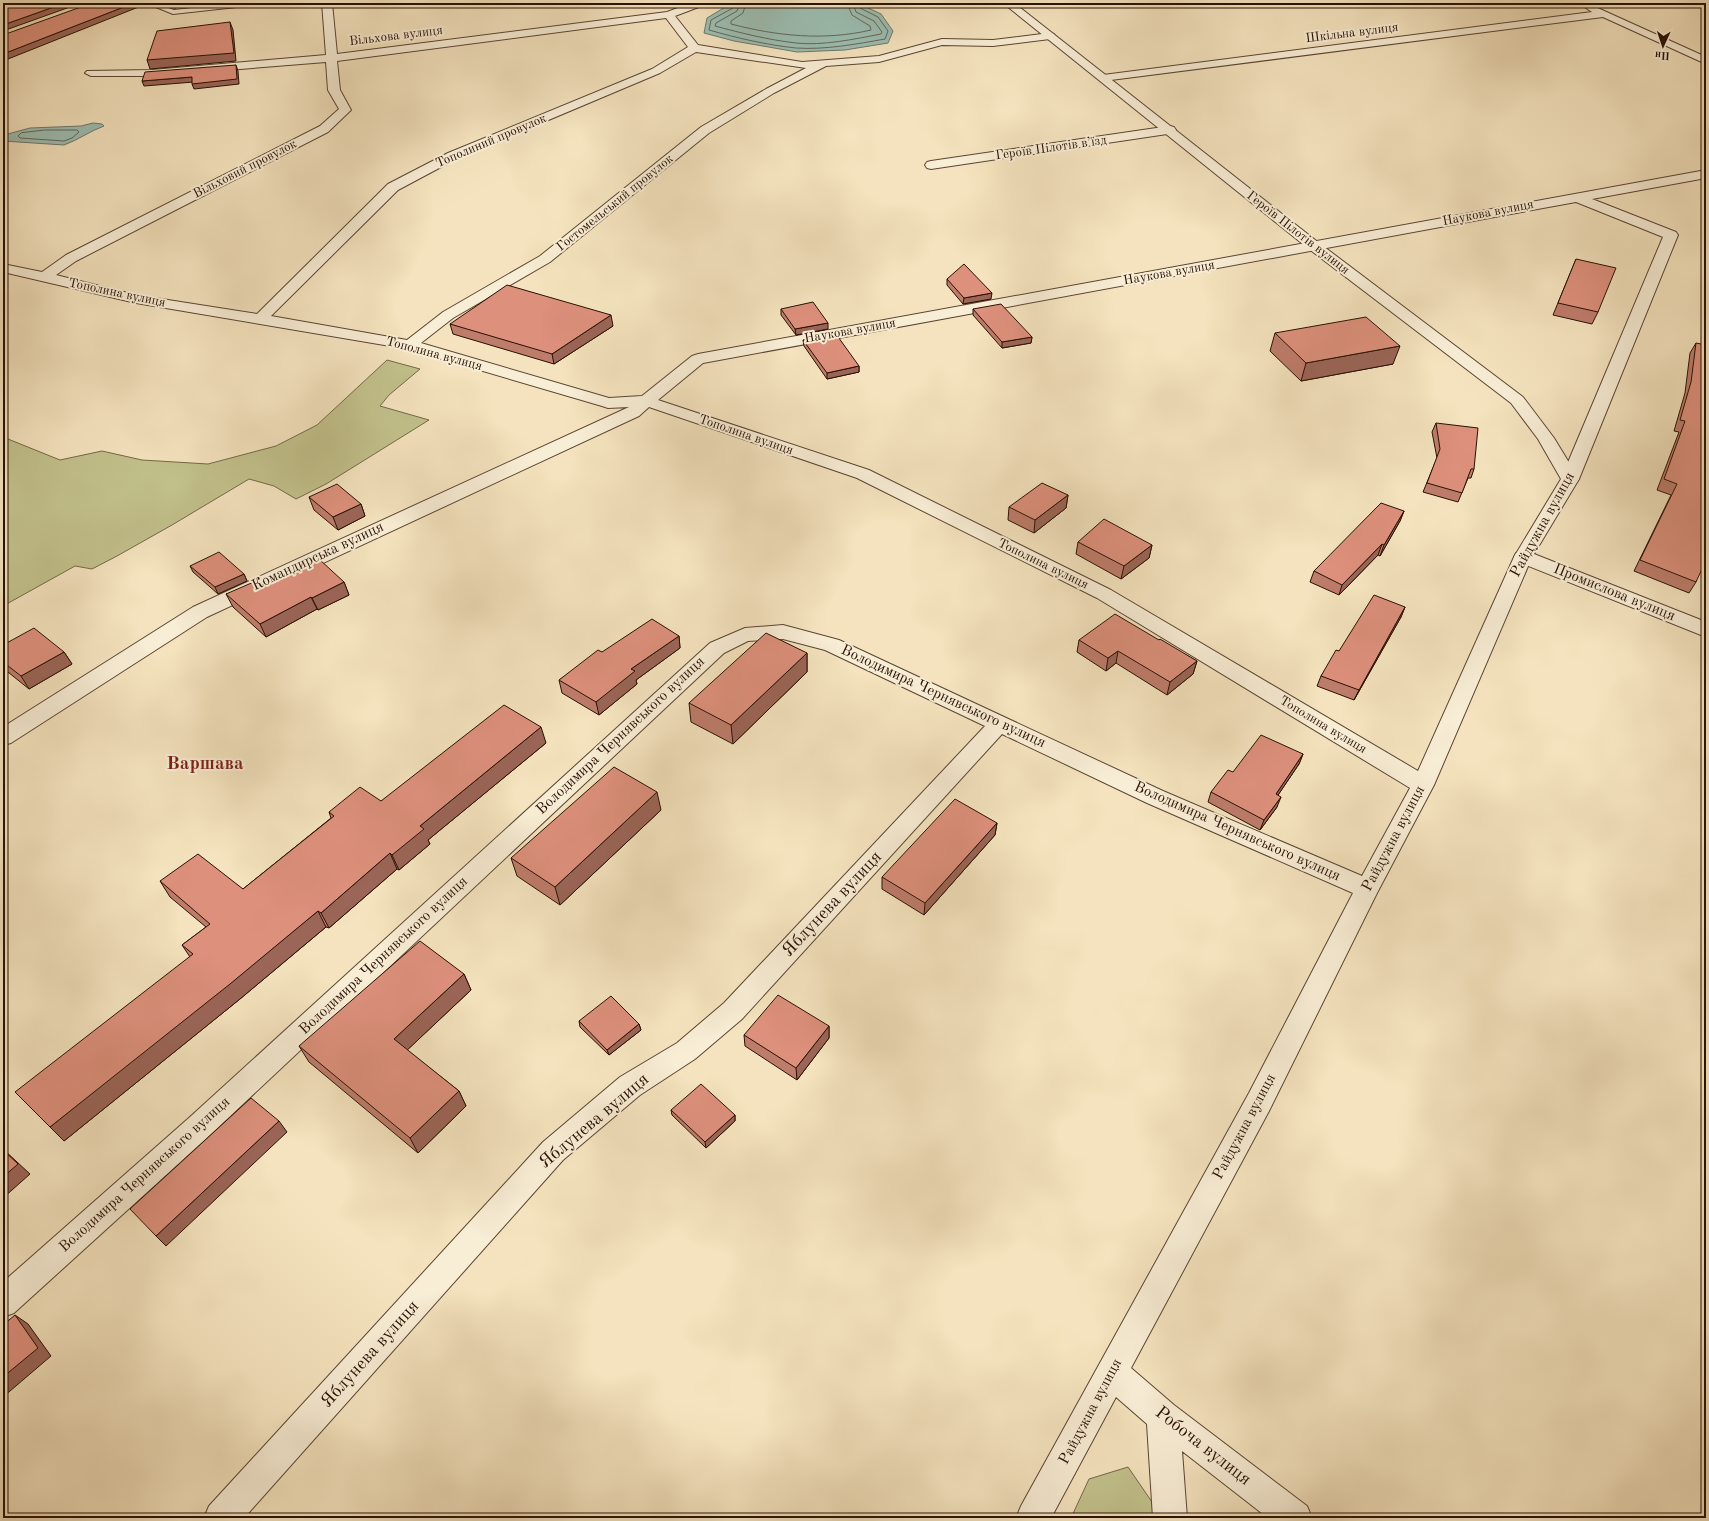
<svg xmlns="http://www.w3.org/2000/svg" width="1709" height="1521" viewBox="0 0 1709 1521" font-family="'Old Standard TT',serif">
<rect width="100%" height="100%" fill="#f4e3be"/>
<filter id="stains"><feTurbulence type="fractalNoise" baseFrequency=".005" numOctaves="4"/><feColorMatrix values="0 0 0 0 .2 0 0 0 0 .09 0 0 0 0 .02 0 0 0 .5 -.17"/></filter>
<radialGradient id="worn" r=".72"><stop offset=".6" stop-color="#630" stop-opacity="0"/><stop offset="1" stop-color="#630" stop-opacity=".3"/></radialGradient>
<!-- green -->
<g fill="#c2c18c" stroke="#756848">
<path d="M387,360L420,369L389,395L380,406L429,420L326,484L296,499L274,486L249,479L172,525L117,556L92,569L75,566L3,606V437L60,460L102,451L142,460L208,464L276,446L317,425Z"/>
<path d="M1128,1467L1152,1502L1155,1518H1071L1089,1479Z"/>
</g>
<!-- water -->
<g fill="#9cbeb2" stroke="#6e786c">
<path d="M736,3H858L881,14L893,31L888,43L845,50L797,52L734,41L704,33L707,18L727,6Z"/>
<path d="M93,123L102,124L104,126C90,131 78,140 64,145L3,141L4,135L30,128L81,126Z"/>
</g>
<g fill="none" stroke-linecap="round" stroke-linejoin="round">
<!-- shore -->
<g stroke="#62675a" stroke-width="1">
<path d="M735,3L733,8L711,20L709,30C737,38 767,45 796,48C825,50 857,44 885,39L888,31L878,17L860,8L858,3"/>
<path d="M740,3L737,11L716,23L715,26C741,33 769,40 796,43C822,46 855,39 881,34L882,32L874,21L856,12L853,3"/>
<path d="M746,3L743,13L731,21V24C777,36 824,41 871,30L870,26L852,15L847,3"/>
<path d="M45,130H77L79,132L72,138L64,141L20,138L18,136L21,133Z"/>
</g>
<defs>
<path id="service" d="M146,3H155L174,10L237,3H258L255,5L173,14Z"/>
<g id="minor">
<path d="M322,3H332L337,54L667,12L691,3H705L704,5L675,16L698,45L802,62L879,56L942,39L993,40L1050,33L1054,34L1055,36L1050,39L993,46L942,45L879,62L826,66L774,93L709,133L550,262L453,318L421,343L609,398L642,396L692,356L698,354L1706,170V178L1592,199L1676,232L1678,235L1579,479L1576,483L1570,484L1564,483L1561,479L1663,237L1576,202L703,363L658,400L869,470L1111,590L1418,771L1514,557L1516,553L1523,551L1530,553L1532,557L1434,785L1377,893L1269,1111L1131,1368L1174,1405L1307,1506L1312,1518H1268L1182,1451L1187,1518H1153L1147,1424L1116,1397L1051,1518H1016L1021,1506L1249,1093L1353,893L1147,803L1002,734L742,1019L695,1059L640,1095L563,1160L244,1518H204L209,1506L543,1142L620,1077L677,1043L724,1003L985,726L825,650L783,639L748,641L724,653L210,1135L14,1313L3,1317V1282L190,1117L710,643L745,628L783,625L839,640L1163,791L1362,876L1410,788L1097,598L857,478L649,407L639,416L207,617L11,743L3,745V727L193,607L629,407L608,408L602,406L408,349L136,303L3,272V264L42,272L66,255L320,126L339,109L328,90L326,62L152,76H91L85,73L87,71L152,70L326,55ZM666,18L688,47L652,69L448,153L388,184L257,314L136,295L56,275L76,261L328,132L351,110L340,90L337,61ZM696,52L806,68L766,89L701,127L540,256L443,312L407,340L271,316L398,190L456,159L660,73Z"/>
<path d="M1591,5L1706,57V64L1603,17L1103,81L1097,78L1103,75L1592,12L1586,8Z"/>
<path d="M1170,126L1174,127L1176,130L1174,133L931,169L927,168L925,165L927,162L931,161Z"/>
</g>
<path id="tertiary" d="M1003,3H1014L1319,243L1523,397L1554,438L1579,479L1534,554L1706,622V637L1516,561L1514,557L1561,479L1538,439L1511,403L1309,249Z"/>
</defs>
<!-- service casing -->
<use href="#service" stroke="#5b4532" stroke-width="2"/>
<!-- minor casing -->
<use href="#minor" stroke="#5b4532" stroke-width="2"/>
<!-- tertiary casing -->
<use href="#tertiary" stroke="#5b4532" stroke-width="2"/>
<!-- service -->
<use href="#service" fill="#f8edd5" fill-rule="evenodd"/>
<!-- minor -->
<use href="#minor" fill="#f8edd5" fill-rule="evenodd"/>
<!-- tertiary -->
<use href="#tertiary" fill="#f8edd5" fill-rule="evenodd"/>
</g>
<!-- wall -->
<g fill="#be7c6b" stroke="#281003">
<path d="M168,3H187L175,8L170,7Z"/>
<path d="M1576,259L1598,312L1592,324L1553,315Z"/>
<path d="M947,279L991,299L963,304L947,285Z"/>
<path d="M781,309L828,329L796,335L781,315Z"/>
<path d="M973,309L1032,337L1031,343L1002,348L973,315Z"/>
<path d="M450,324L613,326L554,364L453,334Z"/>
<path d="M1275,333L1393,364L1301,381L1270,351Z"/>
<path d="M803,340L859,366V372L827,379L804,346Z"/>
<path d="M1696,343V582L1689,593L1634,571L1671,495L1657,490L1679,432L1674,431L1685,393L1690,353Z"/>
<path d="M1436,423L1474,469L1471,478H1468L1458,502L1423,492L1437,458L1432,432Z"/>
<path d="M1068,495L1066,508L1034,533L1008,520L1009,507Z"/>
<path d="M309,497L361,504L365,516L338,530L314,510Z"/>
<path d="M1404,511L1400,521L1380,556L1378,555L1339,595L1310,582L1314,571Z"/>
<path d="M1078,542L1152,545L1149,558L1121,579L1076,554Z"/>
<path d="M190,566L244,574L247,581L218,594L193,572Z"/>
<path d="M344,582L349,595L318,610L317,609L266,637L233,607L226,594L262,586Z"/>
<path d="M1405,607L1401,617L1354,700L1317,686L1321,676L1339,651Z"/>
<path d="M679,636L680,648L636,680L637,684L599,715L562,693L559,680L602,652Z"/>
<path d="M1079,640H1159L1197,661L1193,674L1167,695L1116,663L1106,671L1077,652Z"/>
<path d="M3,645L64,652L72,664L29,689L3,668Z"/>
<path d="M807,653V672L733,744L691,722L689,703Z"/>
<path d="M546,743L428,840L430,844L399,870L397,869L329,928L326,927L240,999L64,1141L50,1127L190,957L182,945L206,927L170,897L160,881L243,889L331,818L329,812L381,801Z"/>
<path d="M1303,754L1299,764L1278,795L1277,807L1260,830L1208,802L1211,792L1233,772Z"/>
<path d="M661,810L560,905L517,876L511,858Z"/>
<path d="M997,823L995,835L924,915L882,889V877Z"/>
<path d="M464,974L471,990L407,1050L459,1091L466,1106L418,1153L309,1062L299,1046Z"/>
<path d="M579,1021L639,1024L641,1030L609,1055L580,1027Z"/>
<path d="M829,1026V1038L797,1080L745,1046L744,1035Z"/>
<path d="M671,1110L735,1115V1121L706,1148L672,1115Z"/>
</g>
<!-- shaded-wall -->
<g fill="#9b6557" stroke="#281003">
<path d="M65,3H81L3,31V25Z"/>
<path d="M134,3H145L146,4L3,61V54Z"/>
<path d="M173,3H187L175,8Z"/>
<path d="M230,22L233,30L236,61L150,69L147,60Z"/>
<path d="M236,65L238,71L239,84L194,89L192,84Z"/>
<path d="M192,77L194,82L144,86L142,81Z"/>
<path d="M992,293L991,299L963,304L964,298Z"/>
<path d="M611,315L613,326L554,364L552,354Z"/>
<path d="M828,323V329L796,335L795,329Z"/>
<path d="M1032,337L1031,343L1002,348V342Z"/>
<path d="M1400,346L1393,364L1301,381L1306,363Z"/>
<path d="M859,366V372L827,379V373Z"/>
<path d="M1068,495L1066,508L1034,533L1035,520Z"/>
<path d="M361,504L365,516L338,530L333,517Z"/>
<path d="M1404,511L1400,521L1380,556L1384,545Z"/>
<path d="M1382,544L1378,555L1339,595L1342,585Z"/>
<path d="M1152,545L1149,558L1121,579L1124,566Z"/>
<path d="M244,574L247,581L218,594L215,587Z"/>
<path d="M344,582L349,595L318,610L312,598Z"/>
<path d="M311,597L317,609L266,637L260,624Z"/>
<path d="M1405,607L1401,617L1354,700L1359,690Z"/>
<path d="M679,636L680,648L636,680L637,684L599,715L596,702L631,669Z"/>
<path d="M1118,651L1116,663L1106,671L1108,658Z"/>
<path d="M64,652L72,664L29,689L21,676Z"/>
<path d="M807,653V672L733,744L731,725Z"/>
<path d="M1197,661L1193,674L1167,695L1170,682Z"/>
<path d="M541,727L546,743L428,840L430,844L399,870L392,855L420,826Z"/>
<path d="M1303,754L1299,764L1272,804L1276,794Z"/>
<path d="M657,792L661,810L560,905L555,887Z"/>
<path d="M1281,797L1277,807L1260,830L1264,820Z"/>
<path d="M997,823L995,835L924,915L925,903Z"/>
<path d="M390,853L397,869L329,928L321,913Z"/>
<path d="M318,911L326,927L240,999L64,1141L50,1127Z"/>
<path d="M464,974L471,990L402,1055L394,1039Z"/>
<path d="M639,1024L641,1030L609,1055L607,1050Z"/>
<path d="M829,1026V1038L797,1080L796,1068Z"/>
<path d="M459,1091L466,1106L418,1153L410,1138Z"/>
<path d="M735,1115V1121L706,1148L705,1142Z"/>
<path d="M279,1121L287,1132L166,1246L156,1236Z"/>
<path d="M3,1149L30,1174L3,1198Z"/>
<path d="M15,1315L28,1324L51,1356L3,1397V1377Z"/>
</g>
<!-- building -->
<g fill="#dd907c" stroke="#281003">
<path d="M3,3H65L3,25Z"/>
<path d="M92,3H134L3,54V35Z"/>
<path d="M230,22L234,53L147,60L157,31Z"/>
<path d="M236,65L237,79L192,84V77L142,81L145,72Z"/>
<path d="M1576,259L1616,268L1598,312L1558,303Z"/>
<path d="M964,264L992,293L964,298L947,279Z"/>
<path d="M507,285L611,315L552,354L450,324Z"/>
<path d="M813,302L828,323L795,329L781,309Z"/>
<path d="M1001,304L1032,337L1002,342L973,309Z"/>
<path d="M1366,317L1400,346L1306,363L1275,333Z"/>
<path d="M836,334L859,366L827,373L803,340Z"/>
<path d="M1696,343L1706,345V560L1696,582L1640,560L1677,484L1664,479L1685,421L1680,420L1691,382Z"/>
<path d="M1436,423L1478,428L1474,469H1471L1462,493L1427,483L1440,449Z"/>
<path d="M1042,483L1068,495L1035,520L1009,507Z"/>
<path d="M337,484L361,504L333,517L309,497Z"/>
<path d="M1381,503L1404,511L1384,545L1382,544L1342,585L1314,571Z"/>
<path d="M1104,519L1152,545L1124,566L1078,542Z"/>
<path d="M219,552L244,574L215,587L190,566Z"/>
<path d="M319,559L344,582L312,598L311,597L260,624L226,594L256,581L262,586Z"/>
<path d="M1374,595L1405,607L1359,690L1321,676L1336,650L1339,651Z"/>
<path d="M1115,614L1159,640L1160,639L1197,661L1170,682L1118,651L1108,658L1079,640Z"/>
<path d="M652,619L679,636L631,669L635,671L596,702L559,680L598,650L602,652Z"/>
<path d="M34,628L64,652L21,676L3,662V645Z"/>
<path d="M766,633L807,653L731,725L689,703Z"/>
<path d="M504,705L541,727L420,826L424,829L392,855L390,853L321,913L318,911L230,984L50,1127L15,1092L193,954L182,945L210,924L160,881L198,854L243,889L334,816L329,812L360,787L381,801Z"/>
<path d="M1261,735L1303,754L1276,794L1281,797L1264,820L1211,792L1228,770L1233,772Z"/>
<path d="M614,767L657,792L555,887L511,858Z"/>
<path d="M955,799L997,823L925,903L882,877Z"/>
<path d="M420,941L464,974L394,1039L459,1091L410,1138L299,1046Z"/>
<path d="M778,995L829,1026L796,1068L744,1035Z"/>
<path d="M611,996L639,1024L607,1050L579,1021Z"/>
<path d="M701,1084L735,1115L705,1142L671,1110Z"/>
<path d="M251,1098L279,1121L156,1236L130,1209Z"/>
<path d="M3,1150L18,1164L3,1177Z"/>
<path d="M15,1315L38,1348L3,1377V1325Z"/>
</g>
<g text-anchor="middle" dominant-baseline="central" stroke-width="4" stroke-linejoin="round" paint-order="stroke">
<!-- far-street labels -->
<g font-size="13" fill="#281003" stroke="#f8edd5">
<text transform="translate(1352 33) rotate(-7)">Шкільна вулиця</text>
<text transform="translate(396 36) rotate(-7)">Вільхова вулиця</text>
<text transform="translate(491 141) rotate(-23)">Тополиний провулок</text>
<text transform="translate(1051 148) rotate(-8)">Героїв Пілотів в’їзд</text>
<text transform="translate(245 169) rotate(-27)">Вільховий провулок</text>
<text transform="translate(615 203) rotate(-39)">Гостомельський провулок</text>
<text transform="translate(1488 213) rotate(-11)">Наукова вулиця</text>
<text transform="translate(1298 233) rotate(38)">Героїв Пілотів вулиця</text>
<text transform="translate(1169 273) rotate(-10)">Наукова вулиця</text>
<text transform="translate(117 293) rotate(12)">Тополина вулиця</text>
<text transform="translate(850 331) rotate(-10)">Наукова вулиця</text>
<text transform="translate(434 354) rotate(15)">Тополина вулиця</text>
<text transform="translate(746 435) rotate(19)">Тополина вулиця</text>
<text transform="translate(1043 564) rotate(26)">Тополина вулиця</text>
<text transform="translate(1323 725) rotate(31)">Тополина вулиця</text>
</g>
<!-- street labels -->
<g font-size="15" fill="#281003" stroke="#f8edd5">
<text transform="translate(1543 525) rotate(-61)">Райдужна вулиця</text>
<text transform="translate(318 557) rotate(-25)">Командирська вулиця</text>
<text transform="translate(1614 593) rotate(22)">Промислова вулиця</text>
<text transform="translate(943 697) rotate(25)">Володимира Чернявського вулиця</text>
<text transform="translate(621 736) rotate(-43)">Володимира Чернявського вулиця</text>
<text transform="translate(1237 832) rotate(24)">Володимира Чернявського вулиця</text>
<text transform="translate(1394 839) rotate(-62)">Райдужна вулиця</text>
<text transform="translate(384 956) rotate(-43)">Володимира Чернявського вулиця</text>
<text transform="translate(1245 1127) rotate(-62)">Райдужна вулиця</text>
<text transform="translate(145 1175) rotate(-42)">Володимира Чернявського вулиця</text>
<text transform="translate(1091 1412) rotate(-62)">Райдужна вулиця</text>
</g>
<!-- near-street labels -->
<g font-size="18" fill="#281003" stroke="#f8edd5">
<text transform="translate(832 904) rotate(-47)">Яблунева вулиця</text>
<text transform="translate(594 1121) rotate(-40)">Яблунева вулиця</text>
<text transform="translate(370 1354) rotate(-48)">Яблунева вулиця</text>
<text transform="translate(1203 1446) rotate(38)">Робоча вулиця</text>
</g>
<!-- district labels -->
<g font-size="19" font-weight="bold" fill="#7a1f14" stroke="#f8edd5">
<text x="205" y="764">Варшава</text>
</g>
</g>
<!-- margin -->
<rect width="1709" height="1521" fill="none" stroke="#f4e3be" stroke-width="16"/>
<rect x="4" y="4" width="1701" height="1513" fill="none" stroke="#281003" stroke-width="2"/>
<rect x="8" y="8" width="1693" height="1505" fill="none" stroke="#281003"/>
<!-- north arrow -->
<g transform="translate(1663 46) rotate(183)" stroke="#f8edd5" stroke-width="3" paint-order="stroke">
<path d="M0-3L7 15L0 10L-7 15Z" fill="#281003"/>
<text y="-6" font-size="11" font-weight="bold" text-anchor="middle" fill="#281003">Пн</text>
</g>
<rect width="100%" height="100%" filter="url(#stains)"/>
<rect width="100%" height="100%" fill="url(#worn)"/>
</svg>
